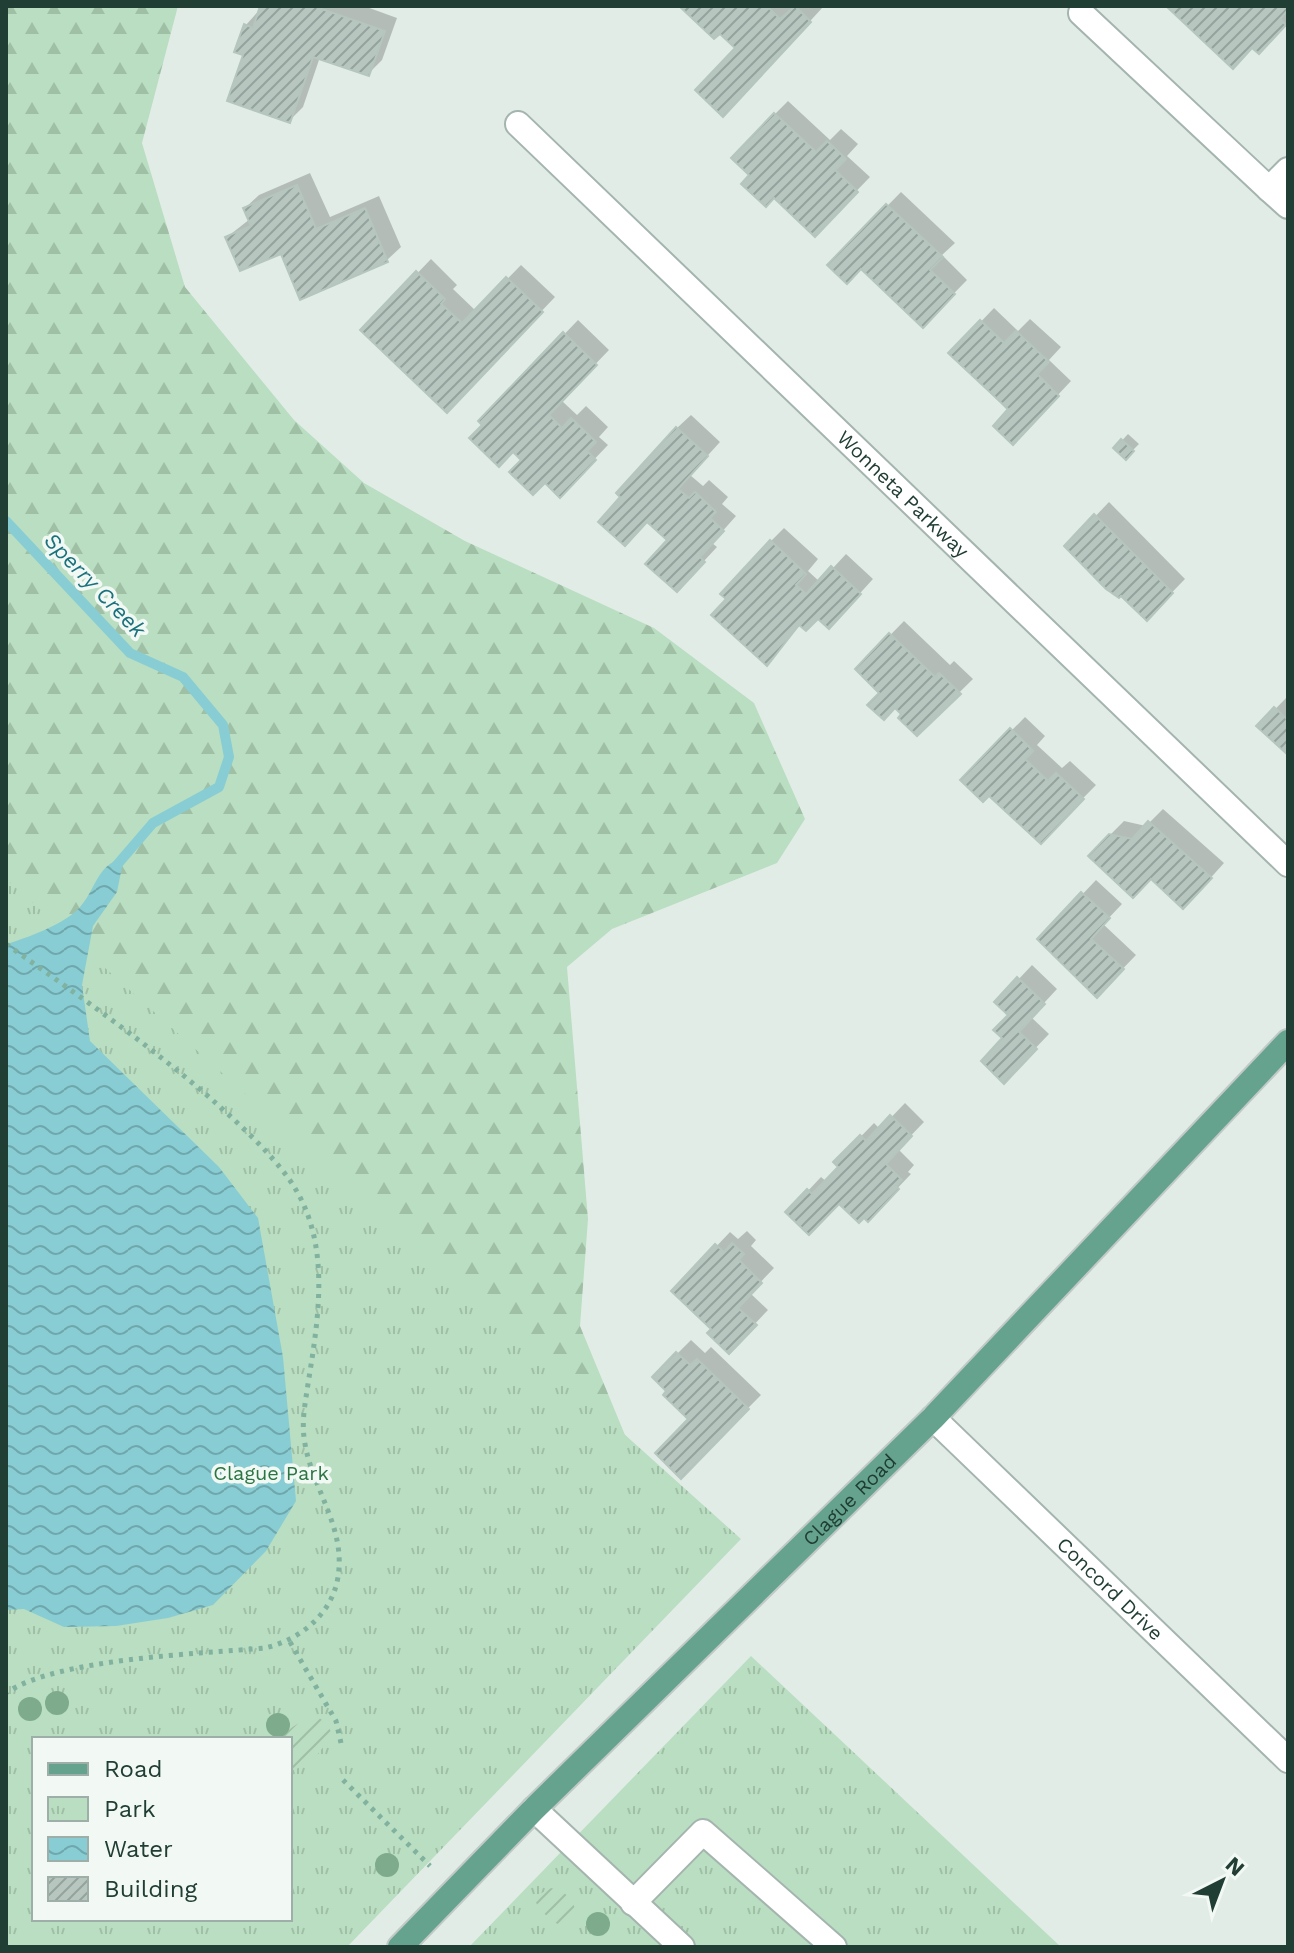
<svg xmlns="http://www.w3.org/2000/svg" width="1294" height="1953" viewBox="0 0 1294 1953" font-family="'Work Sans',sans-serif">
<defs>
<pattern id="forest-firs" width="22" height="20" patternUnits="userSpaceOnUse" patternTransform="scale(2)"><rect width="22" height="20" fill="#badec1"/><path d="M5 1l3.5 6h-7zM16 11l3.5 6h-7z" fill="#a0c0a6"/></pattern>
<pattern id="park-tufts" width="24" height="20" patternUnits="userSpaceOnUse" patternTransform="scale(2)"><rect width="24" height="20" fill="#badec1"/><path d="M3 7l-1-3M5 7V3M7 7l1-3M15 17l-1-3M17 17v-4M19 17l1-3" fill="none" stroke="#a0c0a6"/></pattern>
<pattern id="garden-furrows" width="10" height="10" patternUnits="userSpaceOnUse" patternTransform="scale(2)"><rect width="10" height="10" fill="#badec1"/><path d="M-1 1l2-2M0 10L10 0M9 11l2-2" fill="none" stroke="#a0c0a6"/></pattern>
<pattern id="water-waves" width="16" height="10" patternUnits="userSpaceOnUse" patternTransform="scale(2)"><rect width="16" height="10" fill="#88cdd3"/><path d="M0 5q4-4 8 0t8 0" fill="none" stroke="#6fa8ac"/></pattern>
<pattern id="building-hatch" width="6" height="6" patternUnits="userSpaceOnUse" patternTransform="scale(2)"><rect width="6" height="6" fill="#b7c7c0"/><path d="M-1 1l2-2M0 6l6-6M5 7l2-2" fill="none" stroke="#94a39d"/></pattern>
</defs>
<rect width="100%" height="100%" fill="#e2ece7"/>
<!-- forest -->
<path fill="url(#forest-firs)" d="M6,6H178L142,143L185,287L294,420L364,483L465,541L654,628L754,703L805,819L777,863L612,929L567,967L588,1219L580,1326L625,1435L713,1520L6,885Z"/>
<!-- park -->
<g fill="url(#park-tufts)" fill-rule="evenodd">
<path d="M6,879L741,1539L347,1947H6ZM34,1739H290V1919H34Z"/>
<path d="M751,1656L1061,1947H469Z"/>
</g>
<!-- garden -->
<g fill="url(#garden-furrows)">
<path d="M319,1718L327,1723L331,1732C324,1751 309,1766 290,1771V1739H280C291,1726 302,1719 319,1718Z"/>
<path d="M551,1888C567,1891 576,1902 576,1918L570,1928C557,1928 536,1909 534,1897Z"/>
</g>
<!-- water -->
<path fill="url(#water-waves)" d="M124,857L117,892L93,926L82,985L90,1041L219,1167L258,1218L283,1357L296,1501L266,1551L213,1605L168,1618L116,1626L64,1627L24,1609L6,1610V944C25,939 67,923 80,907C98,886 95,867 124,857Z"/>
<!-- shadow -->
<g fill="#0003">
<path d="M263,6H364L397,18L382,60L368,74L320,57L303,107L289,121L246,54V25Z"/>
<path d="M682,6H822L823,7L737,101L738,48L720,31Z"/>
<path d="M1169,6H1288V22L1259,52Z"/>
<path d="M788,101L830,140L841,129L858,144L847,156L870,177L815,234L752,175L775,114Z"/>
<path d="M310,173L330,217L379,196L401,247L387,260L301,297L282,251L227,237L250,219L245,208L259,195Z"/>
<path d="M901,192L955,243L942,255L967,280L923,325L862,267L829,265Z"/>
<path d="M431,259L457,285L453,289L476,311L521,265L555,297L447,410L363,330Z"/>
<path d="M994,308L1018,331L1030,319L1061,347L1049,360L1071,381L1026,429L951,353Z"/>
<path d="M578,320L609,350L561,400L577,415L586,406L608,427L599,437L608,445L560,495L481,421Z"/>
<path d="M691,415L720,442L690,475L703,486L709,480L728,497L722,504L736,516L712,543L717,547L690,576L670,540L677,428Z"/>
<path d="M1128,434L1139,444L1126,457L1115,448Z"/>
<path d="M1109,502L1185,579L1147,618L1067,546Z"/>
<path d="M784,528L818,559L808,571L820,582L846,554L873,579L842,613L818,616L801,624L767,663L771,541Z"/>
<path d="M904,621L950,665L954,661L973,679L917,734L904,714L857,669Z"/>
<path d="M1288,696V753L1259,726Z"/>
<path d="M1025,717L1045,736L1037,745L1062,768L1070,761L1096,785L1041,841L990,793L963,780Z"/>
<path d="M1163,809L1224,863L1197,893L1151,877L1110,835L1124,821L1146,826Z"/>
<path d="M1096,880L1122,904L1103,924L1136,955L1110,982L1040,939Z"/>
<path d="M1032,965L1057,989L1031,1017L1049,1034L1004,1081V1038L1011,1015L997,1002Z"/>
<path d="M905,1103L924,1122L898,1149L914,1165L908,1172L911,1174L868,1219L839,1201L788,1212L821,1177L827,1182L841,1167L836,1162L874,1123L880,1129Z"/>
<path d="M747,1231L756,1240L751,1246L774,1268L750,1293L768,1310L729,1351L714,1329L674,1291L730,1232L738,1239Z"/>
<path d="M691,1340L705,1353L711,1347L761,1395L681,1476L690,1419L654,1377Z"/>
</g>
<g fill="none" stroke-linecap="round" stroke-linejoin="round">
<!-- stream -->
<path stroke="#88cdd3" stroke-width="10" d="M6,521L130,653L183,677L223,725L229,757L219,787L153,823L116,866"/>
</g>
<!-- building -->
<g fill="url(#building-hatch)" stroke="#b4c6bd" stroke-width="2">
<path d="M260,6H313L385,31L369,76L313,57L290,123L227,101L243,55L234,52L244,24L253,28Z"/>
<path d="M679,6H767L780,19L795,6L811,22L723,117L695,90L735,48L720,34L714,39Z"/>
<path d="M1166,6H1288V10L1280,19L1286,25L1259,54L1252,48L1233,69Z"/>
<path d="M774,113L816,152L827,141L846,159L835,170L858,192L815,237L774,198L766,207L741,184L749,175L731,158Z"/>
<path d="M297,185L316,229L365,208L388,262L300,300L281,254L240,271L225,237L251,226L243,208Z"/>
<path d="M886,204L943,257L930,270L955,294L923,328L861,269L847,284L827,265Z"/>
<path d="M416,271L445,299L441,304L462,323L506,277L543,312L447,413L360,330Z"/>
<path d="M980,320L1004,343L1016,331L1049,362L1037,374L1059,396L1013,445L993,426L1008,409L948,353Z"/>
<path d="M563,332L597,365L549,415L562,428L571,418L596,442L587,451L596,460L560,498L545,483L533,495L509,472L521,460L513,452L499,467L469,438L482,425L478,421Z"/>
<path d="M676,427L708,456L678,489L689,498L695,492L716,512L710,518L724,531L700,557L705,562L677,592L645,564L667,540L647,522L625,546L598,522L620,497L616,493Z"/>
<path d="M1121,439L1134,451L1126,460L1113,448Z"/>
<path d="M1094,514L1173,593L1147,621L1121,596L1119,598L1106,589L1064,546Z"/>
<path d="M770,540L806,574L796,585L806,594L831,566L861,594L829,629L818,619L806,631L799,625L767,666L711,615L726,599L720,594Z"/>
<path d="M889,633L935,677L939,673L961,694L917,736L898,718L901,714L895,708L884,720L867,705L879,693L855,669Z"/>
<path d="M1274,707L1288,720V755L1256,726Z"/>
<path d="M1010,728L1033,751L1025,759L1048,781L1056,773L1084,799L1041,844L989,796L983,802L960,780Z"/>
<path d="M1148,821L1212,878L1183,909L1151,879L1133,898L1088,856L1109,834L1132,839Z"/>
<path d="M1081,892L1110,918L1091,939L1124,969L1097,998L1037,939Z"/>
<path d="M1017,977L1045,1004L1019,1032L1037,1049L1004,1084L981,1061L1002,1038L993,1030L1008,1015L994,1002Z"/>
<path d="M890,1115L912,1136L886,1164L902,1180L896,1186L899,1189L868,1222L864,1218L859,1223L839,1204L809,1235L785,1212L807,1189L812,1194L838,1167L833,1162L860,1135L866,1141Z"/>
<path d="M732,1243L744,1254L739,1260L762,1283L738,1308L757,1325L729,1354L707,1333L711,1329L671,1291L715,1244L724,1252Z"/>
<path d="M676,1352L690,1365L697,1359L749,1409L681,1479L655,1453L688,1419L663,1395L666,1391L652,1377Z"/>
</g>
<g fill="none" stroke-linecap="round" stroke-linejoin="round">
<defs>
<g id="minor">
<path d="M1081,13L1269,189"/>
<path id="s1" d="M518,124L1288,864"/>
<path d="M1288,170L1269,189L1288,206"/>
<path id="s2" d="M933,1418L1288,1760"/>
<path d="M534,1809L682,1947"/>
<path d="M633,1903L703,1832L834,1947"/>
</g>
<g id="major">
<path id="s3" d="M400,1947L534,1809L933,1418L1288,1042"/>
</g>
</defs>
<!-- minor casing -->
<use href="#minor" stroke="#a4b4ae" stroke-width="28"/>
<!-- major casing -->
<use href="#major" stroke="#c1c9c6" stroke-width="28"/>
<!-- path -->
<g stroke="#81b19f" stroke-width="5" stroke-dasharray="4 6" stroke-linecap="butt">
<path d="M6,944C75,993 144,1041 209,1097C237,1122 267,1149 289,1179C332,1240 319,1315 308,1384C305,1405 301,1422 305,1444C313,1490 346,1528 338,1577C332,1615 299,1640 265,1648C200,1654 57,1658 6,1693"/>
<path d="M290,1642L336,1721L341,1743"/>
<path d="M343,1780L430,1866"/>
</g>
<!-- minor -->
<use href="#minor" stroke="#fff" stroke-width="24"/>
<!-- major -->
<use href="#major" stroke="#65a38f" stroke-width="24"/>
</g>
<!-- trees -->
<g fill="#7dab8c">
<circle cx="57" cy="1703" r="12"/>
<circle cx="30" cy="1709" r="12"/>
<circle cx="278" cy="1725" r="12"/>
<circle cx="387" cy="1865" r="12"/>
<circle cx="598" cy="1924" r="12"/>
</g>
<g text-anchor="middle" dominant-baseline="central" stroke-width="7" stroke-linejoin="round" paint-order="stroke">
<!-- street labels -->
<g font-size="20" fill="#213e34" stroke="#f2f9f5">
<text stroke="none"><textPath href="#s1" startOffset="534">Wonneta Parkway</textPath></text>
<text stroke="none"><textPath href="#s3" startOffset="634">Clague Road</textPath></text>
<text stroke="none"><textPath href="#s2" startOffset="246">Concord Drive</textPath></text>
</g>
<!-- park labels -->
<g font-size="20" fill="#2a7642" stroke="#f2f9f5">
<text x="271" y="1473">Clague Park</text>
</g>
<!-- water labels -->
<g font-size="22" font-style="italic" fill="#19727c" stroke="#f2f9f5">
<text transform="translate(95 585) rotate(46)">Sperry Creek</text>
</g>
</g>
<!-- border -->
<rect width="1294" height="1953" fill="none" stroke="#213e34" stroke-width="16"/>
<!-- legend -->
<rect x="32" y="1737" width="260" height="184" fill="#f2f9f5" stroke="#9eaea8" stroke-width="2"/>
<rect x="48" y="1763" width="40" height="12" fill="#65a38f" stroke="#9eaea8" stroke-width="2"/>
<text x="104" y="1777" font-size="24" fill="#213e34">Road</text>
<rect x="48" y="1797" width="40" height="24" fill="url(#park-tufts)" stroke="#9eaea8" stroke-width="2"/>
<text x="104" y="1817" font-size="24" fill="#213e34">Park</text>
<rect x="48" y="1837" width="40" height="24" fill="url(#water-waves)" stroke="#9eaea8" stroke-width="2"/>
<text x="104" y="1857" font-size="24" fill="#213e34">Water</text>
<rect x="48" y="1877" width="40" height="24" fill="url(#building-hatch)" stroke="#9eaea8" stroke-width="2"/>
<text x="104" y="1897" font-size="24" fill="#213e34">Building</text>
<!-- north arrow -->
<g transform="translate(1222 1881) rotate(42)" stroke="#f2f9f5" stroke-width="6" paint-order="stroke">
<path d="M0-6L14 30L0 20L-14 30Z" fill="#213e34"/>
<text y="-12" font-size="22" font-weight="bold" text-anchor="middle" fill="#213e34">N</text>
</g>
</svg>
